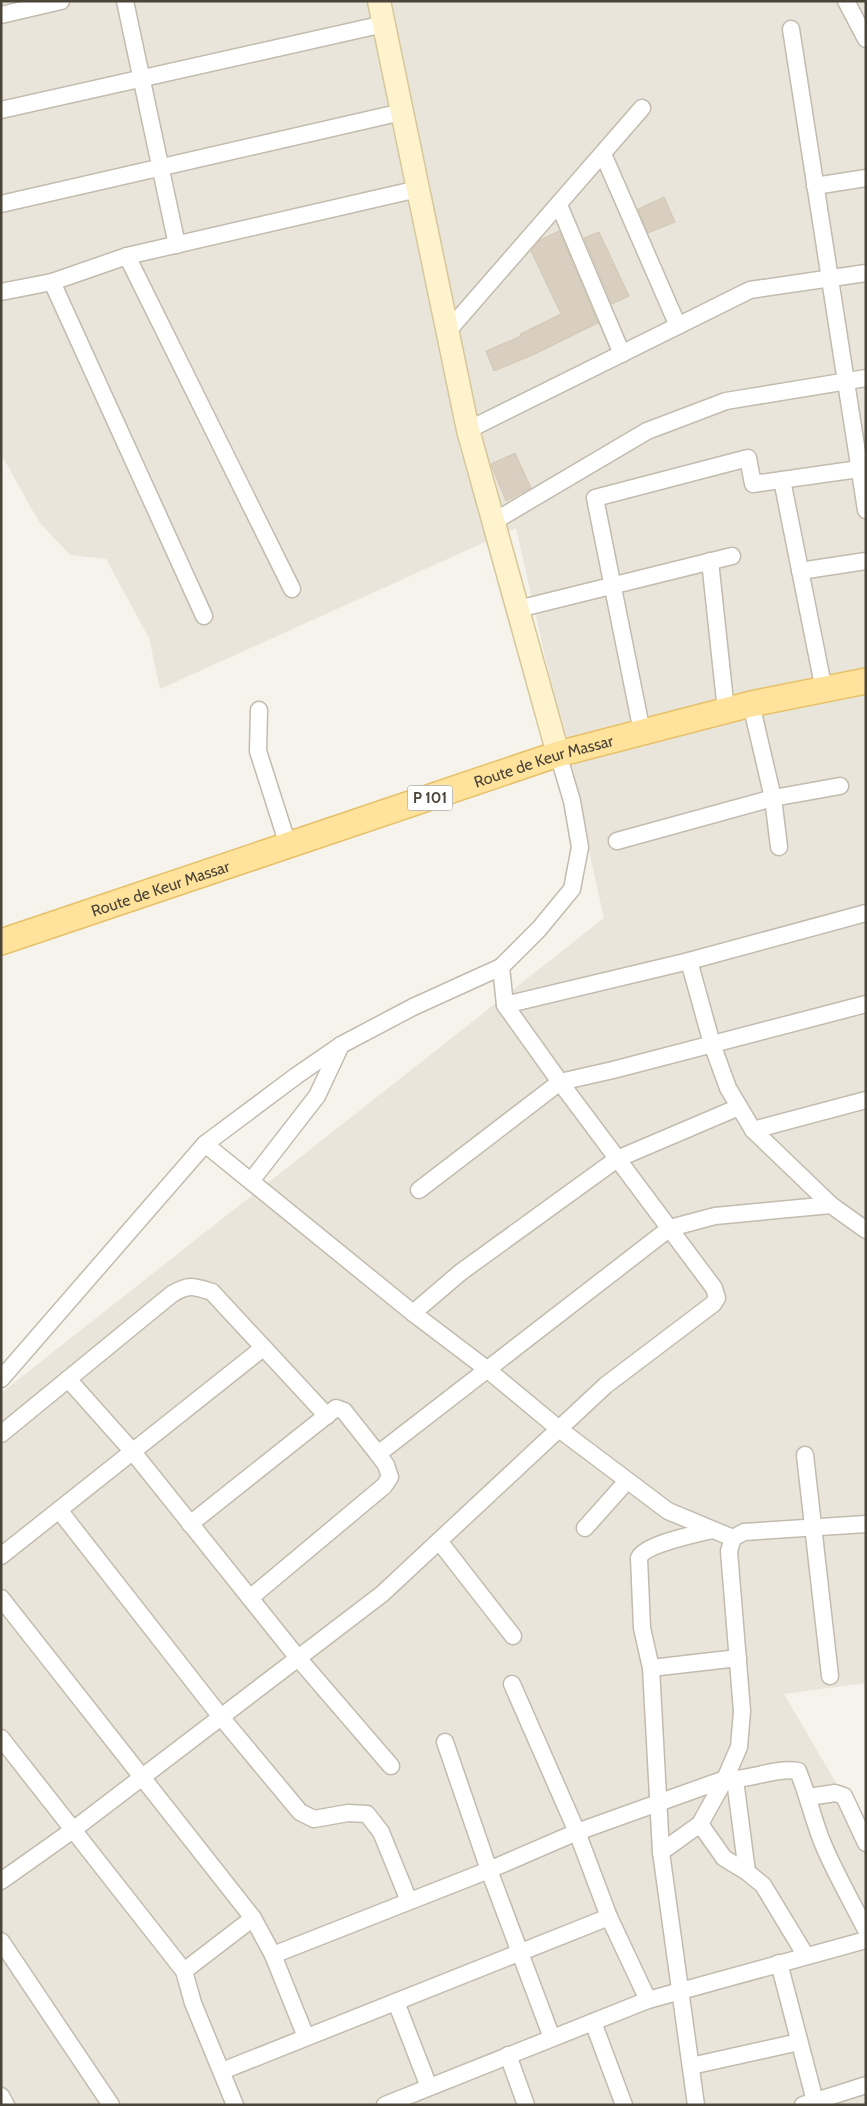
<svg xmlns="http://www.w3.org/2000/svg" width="867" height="2106" viewBox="0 0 867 2106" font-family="Cabin,sans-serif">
<rect width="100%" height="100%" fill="#f6f3ec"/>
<!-- residential -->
<path fill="#eae5da" d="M1,1H866V1683L784,1694L866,1834V2105H1V1393L604,918L516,528L160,689L149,638L106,559L70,555L39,522L1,454Z"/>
<!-- building -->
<g fill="#d8cfc1" stroke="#d3c7b4">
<path d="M664,197L675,222L648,233L638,209Z"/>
<path d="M559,231L598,323L533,355L494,371L486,351L521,336L520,334L561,314L531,251L540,240Z"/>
<path d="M599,232L629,296L612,304L584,238Z"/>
<path d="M515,453L531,488L506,501L491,464Z"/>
</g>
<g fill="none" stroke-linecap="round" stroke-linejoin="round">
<defs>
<g id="street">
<path d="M125,1L177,245"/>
<path d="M846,1L866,39"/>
<path d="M1,15L61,1"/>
<path d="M791,29L866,510"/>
<path d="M1,110L384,24"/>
<path d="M603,154L678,326"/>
<path d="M815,186L866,178"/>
<path d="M1,204L402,112"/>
<path d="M559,205L622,354"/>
<path d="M127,256L292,589"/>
<path d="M52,282L204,616"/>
<path d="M1,292L52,282L127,256L418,189"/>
<path d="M447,332L642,108"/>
<path d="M468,430L750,290L866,273"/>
<path d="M782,480L824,690"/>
<path d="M493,522L647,431L726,401L866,378"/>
<path d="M710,561L726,711"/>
<path d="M800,571L866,561"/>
<path d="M518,609L732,556"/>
<path d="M751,704L773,798L779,847"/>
<path d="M259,710L258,751L288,845"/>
<path d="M642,732L595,498L748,458L753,484L866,468"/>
<path d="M617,841L773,798L840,786"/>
<path d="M689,961L712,1044L728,1088L753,1130L831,1205L866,1230"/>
<path d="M505,1005L689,961L866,913"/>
<path d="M753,1130L866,1100"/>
<path d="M205,1144L413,1313L488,1370L559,1429L668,1511L733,1538"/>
<path d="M251,1181L317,1096L341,1045"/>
<path d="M419,1190L560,1082L613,1070L866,1004"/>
<path d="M413,1313L461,1272L617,1159L739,1107"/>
<path d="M1,1379L205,1144L296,1076L341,1045L413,1007L501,967"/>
<path d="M68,1379L133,1452L298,1658L391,1766"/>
<path d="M1,1434L172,1294C189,1284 193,1286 212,1292L327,1416"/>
<path d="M805,1455L830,1676"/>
<path d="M59,1510L221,1717L300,1812L314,1819L348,1813L367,1814L381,1832L409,1901"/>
<path d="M190,1524L336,1408L344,1411L378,1454"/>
<path d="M585,1528L627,1481"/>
<path d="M439,1541L513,1636"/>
<path d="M1,1556L263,1348"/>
<path d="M1,1598L253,1918L273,1955L306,2037"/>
<path d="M250,1598L384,1486L390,1477L386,1465L378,1454L670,1228L715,1216L831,1205"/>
<path d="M651,1668L738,1658"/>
<path d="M512,1684L577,1832L609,1917L648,2000"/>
<path d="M1,1738L184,1971L193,2003L235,2105"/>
<path d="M445,1742L489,1870L552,2038"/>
<path d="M735,1780L747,1872"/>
<path d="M809,1797L835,1793L844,1796L866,1843"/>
<path d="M661,1852L700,1824"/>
<path d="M1,1881L73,1830L382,1594L606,1385L713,1304L717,1298L714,1288L560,1082L505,1005L501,967L539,929L572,889L580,847L572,801L558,754"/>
<path d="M1,1941L111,2105"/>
<path d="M273,1955L489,1870L577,1832L725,1779C750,1781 774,1767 798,1771C808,1795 813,1820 823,1844C835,1873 852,1902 866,1930"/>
<path d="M806,1956L763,1885L747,1872L724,1858L700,1824L725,1779L739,1747L742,1711L729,1551L733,1538L744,1532L866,1524"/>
<path d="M779,1963L815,2101"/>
<path d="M184,1971L253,1918"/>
<path d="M396,2002L429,2087"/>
<path d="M593,2022L624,2105"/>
<path d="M508,2055L526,2105"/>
<path d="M691,2066L799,2042"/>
<path d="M222,2071L609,1917"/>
<path d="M1,2096L6,2105"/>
<path d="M385,2105L648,2000L866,1940"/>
<path d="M696,2105L661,1852L651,1668L642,1628L639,1558C645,1544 697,1534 712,1530"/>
<path d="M803,2105L866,2085"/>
</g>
<path id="secondary" d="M379,1L468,430L558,754"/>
<g id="primary">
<path id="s1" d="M1,942L558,754L751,704L866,681"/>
</g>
</defs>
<!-- street casing -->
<use href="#street" stroke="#c2bbae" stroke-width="19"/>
<!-- secondary casing -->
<use href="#secondary" stroke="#d6c79b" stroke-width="25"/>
<!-- primary casing -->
<use href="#primary" stroke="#e6c16a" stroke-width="28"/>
<!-- street -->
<use href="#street" stroke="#fff" stroke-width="16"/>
<!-- secondary -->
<use href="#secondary" stroke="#fff3cd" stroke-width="22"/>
<!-- primary -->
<use href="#primary" stroke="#ffe39c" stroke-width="25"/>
</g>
<g text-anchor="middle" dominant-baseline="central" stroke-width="4.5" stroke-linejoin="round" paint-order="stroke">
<!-- shield labels -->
<rect fill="#fff" stroke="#817c74" stroke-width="1" x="407.5" y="785.5" width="45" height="25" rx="4"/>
<g font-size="15" font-weight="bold" fill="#4b4439">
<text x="430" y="798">P 101</text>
</g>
<!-- street labels -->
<g font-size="16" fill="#4b4439" stroke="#fff">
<text stroke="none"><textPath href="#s1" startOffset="572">Route de Keur Massar</textPath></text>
<text stroke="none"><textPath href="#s1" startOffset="168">Route de Keur Massar</textPath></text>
</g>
</g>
<!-- border -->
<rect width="867" height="2106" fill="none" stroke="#4b4439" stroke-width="5"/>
</svg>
